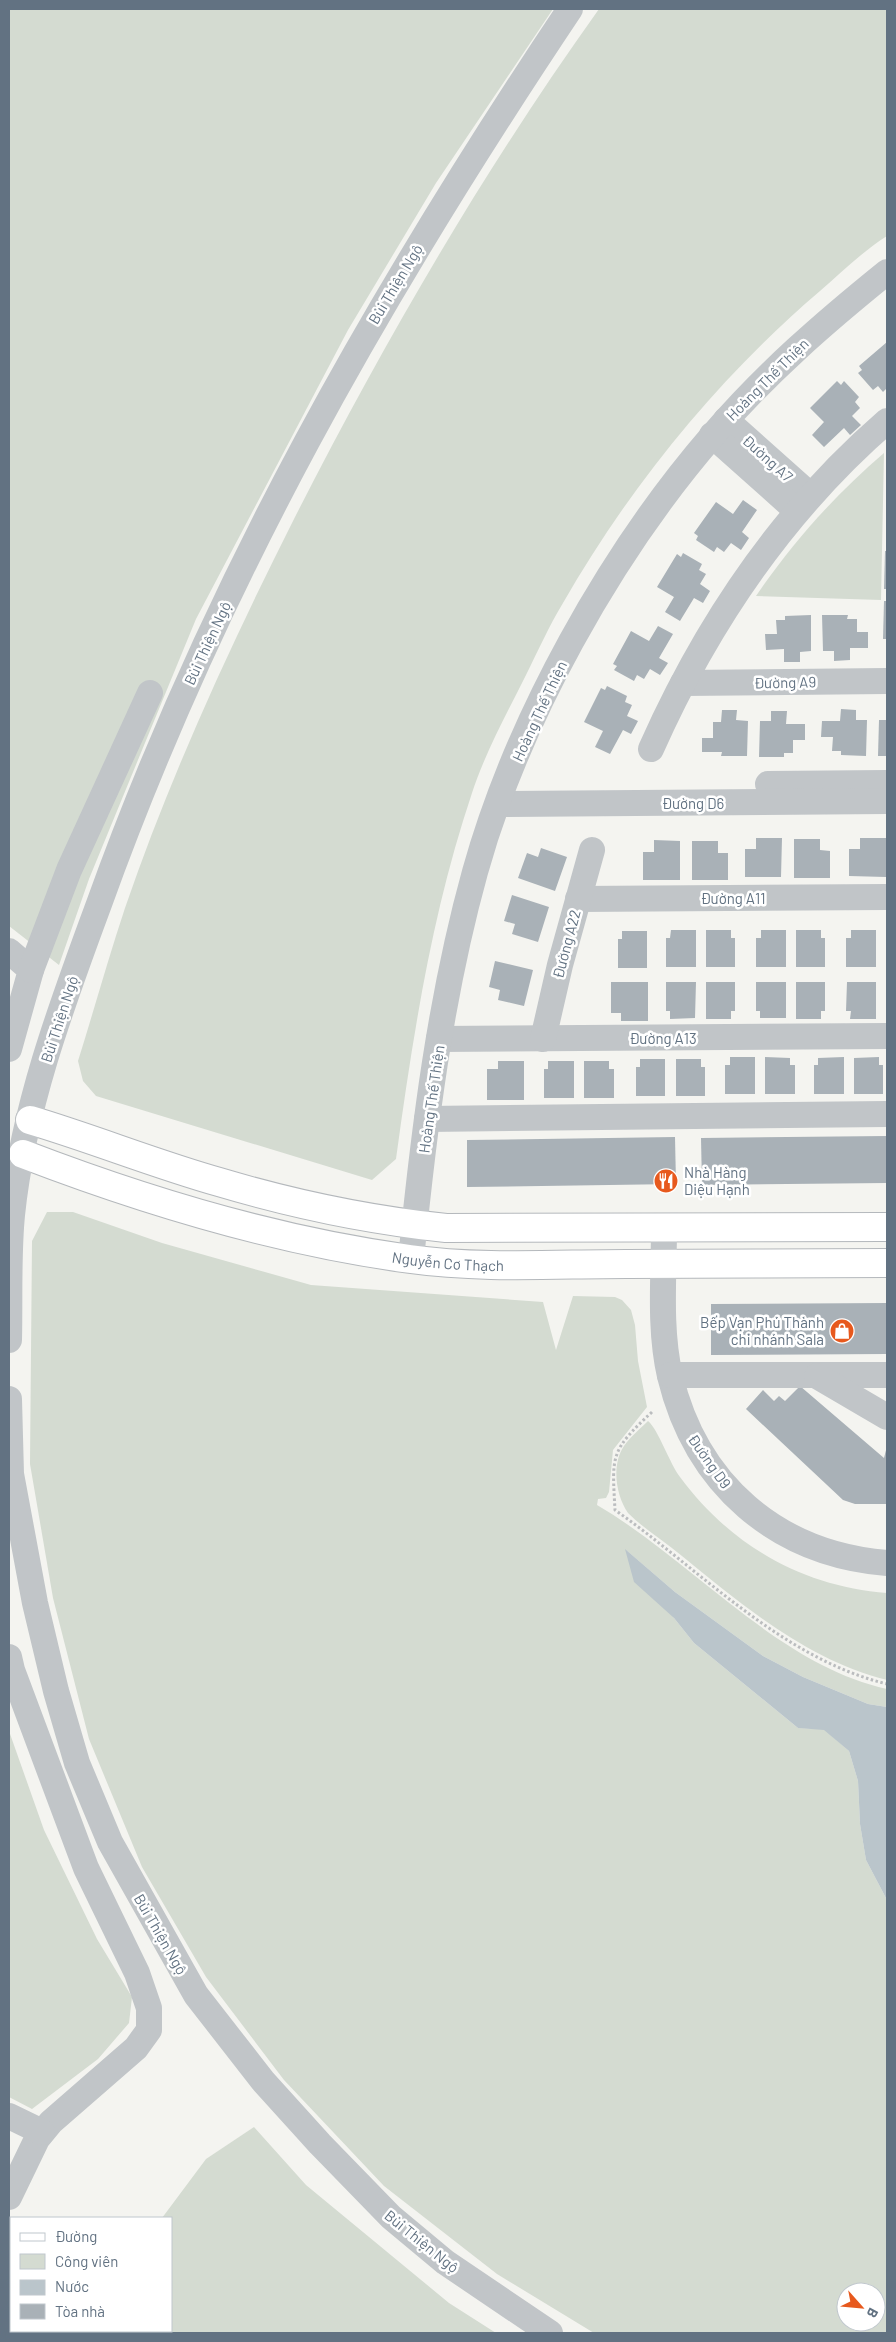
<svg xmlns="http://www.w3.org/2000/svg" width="896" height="2342" viewBox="0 0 896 2342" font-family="Barlow,sans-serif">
<rect width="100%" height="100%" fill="#f4f4f0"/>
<!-- green -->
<g fill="#d4dbd1" fill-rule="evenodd">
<path d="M9,9H553L436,183L348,330L196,619L89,879L59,965L9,926Z"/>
<path d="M599,9H887V236C863,251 842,272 820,291C718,378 630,486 563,603C549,626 538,651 526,675C507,713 485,753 472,793C432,912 413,1035 396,1159L372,1180L96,1096L83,1081L78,1061C94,1010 108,959 125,908C171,774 231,644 295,517C385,340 484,170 599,9Z"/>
<path d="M884,453L881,600L756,596C793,542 834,496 884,453Z"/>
<path d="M47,1212H73L162,1243L311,1285L543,1302L556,1350L573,1296L615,1297L622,1300L631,1310L635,1325L638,1361L647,1407L613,1450L609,1492L606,1498L598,1499L597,1505C693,1561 776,1664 887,1689V1707L868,1704L803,1677L763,1656L675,1592L626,1550L674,1618L694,1643L798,1728L824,1729L849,1751L858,1781L860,1824L866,1860L887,1900V2333H594L497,2274L384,2186L284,2080L206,1977L142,1867L89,1739L53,1598L30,1464L32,1241ZM846,2292H876V2322H846Z"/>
<path d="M648,1421C658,1429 670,1464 680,1477C730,1545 803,1587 887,1593V1680C809,1661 743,1606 682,1556C664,1541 644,1529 628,1513C616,1496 611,1465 624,1446C630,1437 640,1429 648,1421Z"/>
<path d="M9,1731L44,1830L97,1939L132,1997L129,2023L98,2059L32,2109L9,2097Z"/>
<path d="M254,2127L306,2185L449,2303L496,2333H55L62,2331H171V2218H162L206,2159Z"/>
</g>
<!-- water -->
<path fill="#bac5cb" d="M625,1549L675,1592L763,1656L803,1677L868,1704L887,1707V1900L866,1860L860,1824L858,1781L849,1751L824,1730L798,1728L694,1643L674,1618L634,1582Z"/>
<!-- building -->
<g fill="#a9b1b7">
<path d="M887,342V388L883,392L878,386L873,390L858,373L862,370L859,366Z"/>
<path d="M837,381L841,385L844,381L859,397L855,402L860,408L852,416L861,425L850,435L844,428L824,447L812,435L824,422L810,408Z"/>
<path d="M743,500L757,510L742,532L749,538L741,550L731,543L724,552L717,547L714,552L696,540L698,536L694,533L716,502L733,514Z"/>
<path d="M885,551H887V589H884Z"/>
<path d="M683,553L702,564L699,570L706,574L700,584L710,591L703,603L694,598L680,621L665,612L674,597L657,587L677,554L681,557Z"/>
<path d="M884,601H887V639H883Z"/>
<path d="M811,615V651L800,652V662H784V649L766,650L765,634H777L776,620H785V616Z"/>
<path d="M822,615H848L847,619H857V632H868V648H850V660L834,661V651H823Z"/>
<path d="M658,626L673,634L659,658L668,663L660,675L650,669L644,679L637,675L634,681L614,670L617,666L613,664L631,631L649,641Z"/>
<path d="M607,686L627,696L625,702L632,705L627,716L638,721L631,734L623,730L610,754L595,747L603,731L584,722L601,688L605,690Z"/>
<path d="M841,709L856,710V720H867L866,756L841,755V751H832L833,737H821L822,721H840Z"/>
<path d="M722,710H737L736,720L748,721L747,756H721L722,752H702V738H713V722H721Z"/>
<path d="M771,711H787L786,724H805V740H793V753H784V757H759L760,721H771Z"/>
<path d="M879,720H887V756H878Z"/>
<path d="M756,838H782L781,877H745V849H756Z"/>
<path d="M860,838H886V877L849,876V849H860Z"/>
<path d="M794,839H820V850L830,851V878H794Z"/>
<path d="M654,840L680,841V880H643V852H654Z"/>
<path d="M692,841H718V853H728V880H692Z"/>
<path d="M541,848L567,857L555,891L518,878L527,853L538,857Z"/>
<path d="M512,895L549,907L538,942L512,934L515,924L504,921Z"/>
<path d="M671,930H696V967H666V938H670Z"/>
<path d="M706,930H731V938H735V967H706Z"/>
<path d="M761,930H786V967H756V938H761Z"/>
<path d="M796,930H821V938H825V967H796Z"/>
<path d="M851,930H876V967H846V938H851Z"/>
<path d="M622,931H647V968H618V939H622Z"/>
<path d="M495,961L533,970L524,1006L498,1000L500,990L489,987Z"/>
<path d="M611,982H648V1021H621V1013H611Z"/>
<path d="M666,982H696L695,1018L670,1019V1011H666Z"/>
<path d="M706,982H735V1011H731V1019H706Z"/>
<path d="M756,982H786V1018H760V1011H756Z"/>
<path d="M796,982H825V1011H821V1019H796Z"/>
<path d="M847,982H876V1019H850L851,1011H846Z"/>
<path d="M730,1057H755V1094H725V1065H730Z"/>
<path d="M765,1057L790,1058V1065H795V1094H765Z"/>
<path d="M844,1057V1094H814V1065H818V1058Z"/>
<path d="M879,1057V1065H883V1094H854V1058Z"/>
<path d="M640,1059H665V1096H636V1067H640Z"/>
<path d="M676,1059H701V1067H705V1096H676Z"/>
<path d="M498,1061H524V1100H487V1069H498Z"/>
<path d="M548,1061H574V1098H544V1069H548Z"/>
<path d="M584,1061H609V1069H614V1098H584Z"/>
<path d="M887,1136V1183L702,1185L701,1138Z"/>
<path d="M675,1137L676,1184L467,1187V1140Z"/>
<path d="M887,1303V1354L711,1355V1304Z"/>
<path d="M800,1386L884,1458L887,1446V1504H855L843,1500L746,1409L763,1390L774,1401L779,1396L785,1401Z"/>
</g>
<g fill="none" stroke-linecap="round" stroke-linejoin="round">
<defs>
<g id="major">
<path d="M30,1120C94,1139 155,1164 219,1182C293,1204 369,1220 446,1228L887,1227"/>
<path id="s1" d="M23,1154C148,1202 277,1241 410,1259C481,1269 555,1264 626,1264C713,1263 800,1264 887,1263"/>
</g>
</defs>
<!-- major casing -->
<use href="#major" stroke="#b4b8bc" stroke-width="30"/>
<!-- path -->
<path stroke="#bbbdbf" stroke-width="3" stroke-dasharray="2.5 2.5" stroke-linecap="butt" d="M652,1412C610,1451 612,1455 615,1510C702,1571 781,1658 887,1684"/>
<!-- minor -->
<g stroke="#c1c5c8" stroke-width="26">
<path d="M726,420L810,495"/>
<path d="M712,435L796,510"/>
<path d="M683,683L887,681"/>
<path d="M651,749C707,623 783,511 887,421"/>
<path d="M768,784L887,783"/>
<path d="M499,804L887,801"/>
<path d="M578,899L887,897"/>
<path d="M9,951L31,970L9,1049"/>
<path d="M31,970L69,870L150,693"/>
<path d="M439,1039L887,1036"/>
<path d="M543,1039L560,965L592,850"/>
<path d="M427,1119L887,1114"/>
<path d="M664,1228C664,1276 659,1329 670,1376C696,1484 776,1554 887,1563"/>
<path d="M411,1259C424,1129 440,998 475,872C517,721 610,554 713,435C765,374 825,322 887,272"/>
<path d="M9,1340C10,1298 8,1256 12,1215C23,1108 62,1004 99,904C215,581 380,293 570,9"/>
<path d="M670,1375H887"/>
<path d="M817,1376L887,1417"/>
<path d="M9,1399L11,1474L35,1603L56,1691L77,1763L110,1842L196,1995L263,2081L320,2144L391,2217L445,2262L550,2333"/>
<path d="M9,1657L12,1670L86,1868L137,1973L149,2008V2030L136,2048L51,2122L37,2139L9,2197"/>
<path d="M9,2116L42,2132"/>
</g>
<!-- major -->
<use href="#major" stroke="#fff" stroke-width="28"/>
</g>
<!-- icons -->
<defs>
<symbol id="restaurant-disc" viewBox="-11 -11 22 22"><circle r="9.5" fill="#e7591d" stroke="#fff"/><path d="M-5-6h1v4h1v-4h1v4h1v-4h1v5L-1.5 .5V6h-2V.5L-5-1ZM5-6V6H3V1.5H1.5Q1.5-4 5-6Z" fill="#fff"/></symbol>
<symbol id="shop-disc" viewBox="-11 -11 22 22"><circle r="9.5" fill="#e7591d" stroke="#fff"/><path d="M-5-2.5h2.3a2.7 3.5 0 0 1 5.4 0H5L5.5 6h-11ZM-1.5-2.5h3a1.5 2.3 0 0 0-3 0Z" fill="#fff"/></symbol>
</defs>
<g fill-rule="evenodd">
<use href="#restaurant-disc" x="652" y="1167" width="28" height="28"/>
<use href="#shop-disc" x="828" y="1317" width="28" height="28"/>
</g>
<g text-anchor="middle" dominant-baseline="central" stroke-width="5" stroke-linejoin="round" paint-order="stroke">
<!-- street labels -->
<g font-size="15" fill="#627282" stroke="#fff">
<text transform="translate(395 284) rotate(-59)">Bùi Thiện Ngộ</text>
<text transform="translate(767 379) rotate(-45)">Hoàng Thế Thiện</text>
<text transform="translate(768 458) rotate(42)">Đường A7</text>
<text transform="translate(207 643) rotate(-65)">Bùi Thiện Ngộ</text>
<text transform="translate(785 682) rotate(-1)">Đường A9</text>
<text transform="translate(539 711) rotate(-65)">Hoàng Thế Thiện</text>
<text x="693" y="803">Đường D6</text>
<text x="733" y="898">Đường A11</text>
<text transform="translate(566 944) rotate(-75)">Đường A22</text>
<text transform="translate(59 1019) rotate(-72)">Bùi Thiện Ngộ</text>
<text x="663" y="1038">Đường A13</text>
<text transform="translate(431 1099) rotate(-82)">Hoàng Thế Thiện</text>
<text stroke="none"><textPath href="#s1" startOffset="440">Nguyễn Cơ Thạch</textPath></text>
<text transform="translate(710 1461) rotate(55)">Đường D9</text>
<text transform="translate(161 1934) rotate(60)">Bùi Thiện Ngộ</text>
<text transform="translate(422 2241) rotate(39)">Bùi Thiện Ngộ</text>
</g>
<!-- poi labels -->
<g font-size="15" fill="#627282" stroke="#fff" text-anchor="start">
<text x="684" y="1172">Nhà Hàng<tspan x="684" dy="17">Diệu Hạnh</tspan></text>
<text x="824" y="1322" text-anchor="end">Bếp Vạn Phú Thành<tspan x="824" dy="17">chi nhánh Sala</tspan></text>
</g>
</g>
<!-- border -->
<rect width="896" height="2342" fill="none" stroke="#627282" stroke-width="20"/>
<!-- legend -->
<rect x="10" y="2217" width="162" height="115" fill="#ffffff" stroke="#c0c7cd"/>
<rect x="20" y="2233" width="25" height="8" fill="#ffffff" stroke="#c0c7cd"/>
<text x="55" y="2242" font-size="15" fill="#627282">Đường</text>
<rect x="20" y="2254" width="25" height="15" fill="#d4dbd1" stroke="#c0c7cd"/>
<text x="55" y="2267" font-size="15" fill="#627282">Công viên</text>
<rect x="20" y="2280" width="25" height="15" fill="#bac5cb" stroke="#c0c7cd"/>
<text x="55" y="2292" font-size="15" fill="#627282">Nước</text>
<rect x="20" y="2304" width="25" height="15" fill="#a9b1b7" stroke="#c0c7cd"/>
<text x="55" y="2317" font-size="15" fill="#627282">Tòa nhà</text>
<!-- north arrow -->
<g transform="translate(861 2307) rotate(117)"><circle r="24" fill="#ffffff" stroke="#c0c7cd"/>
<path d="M0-4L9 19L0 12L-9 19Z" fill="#e7591d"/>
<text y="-8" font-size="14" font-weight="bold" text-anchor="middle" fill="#627282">B</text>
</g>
</svg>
